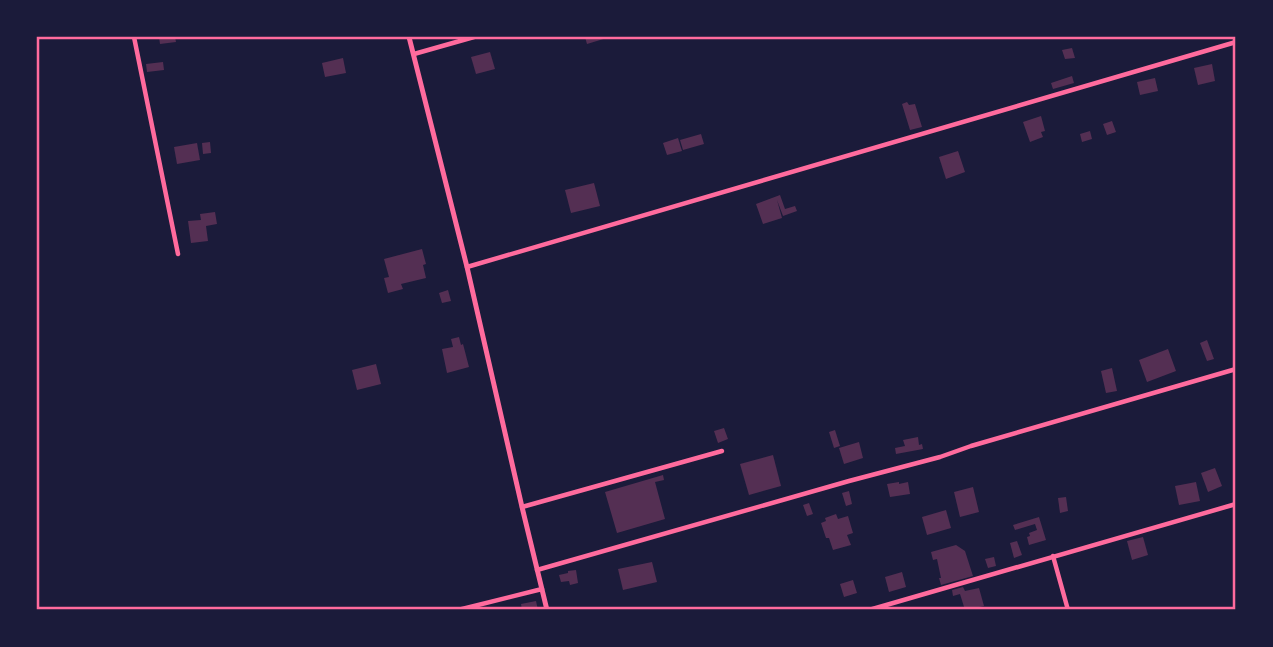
<svg xmlns="http://www.w3.org/2000/svg" width="1273" height="647" viewBox="0 0 1273 647" font-family="'Titillium Web',sans-serif">
<rect width="100%" height="100%" fill="#1b1b3a"/>
<!-- building -->
<g fill="#542f53">
<path d="M159,37H175L176,42L160,44Z"/>
<path d="M585,37H610L587,44Z"/>
<path d="M1072,48L1075,58L1065,59L1062,50Z"/>
<path d="M490,52L495,69L476,74L471,57Z"/>
<path d="M343,58L346,73L325,77L322,63Z"/>
<path d="M163,62L164,70L147,72L146,64Z"/>
<path d="M1212,64L1215,81L1198,85L1194,68Z"/>
<path d="M1072,76L1074,83L1053,89L1051,83Z"/>
<path d="M1155,78L1158,91L1140,95L1137,82Z"/>
<path d="M907,102L909,105L915,104L922,127L910,130L902,104Z"/>
<path d="M1041,116L1045,131L1041,132L1043,137L1030,142L1023,122Z"/>
<path d="M1112,121L1116,132L1107,135L1103,124Z"/>
<path d="M1090,131L1092,139L1082,142L1080,134Z"/>
<path d="M701,134L704,144L683,150L680,140Z"/>
<path d="M678,138L682,151L667,155L663,143Z"/>
<path d="M210,142L211,153L203,154L202,143Z"/>
<path d="M197,143L200,160L177,164L174,147Z"/>
<path d="M958,151L965,172L946,179L939,157Z"/>
<path d="M594,183L600,206L571,213L565,190Z"/>
<path d="M780,195L785,209L795,206L797,211L783,216L777,200L782,218L763,224L756,204Z"/>
<path d="M215,212L217,224L206,226L208,241L191,243L188,221L201,220L200,214Z"/>
<path d="M422,249L426,264L423,265L426,278L401,284L403,289L388,293L384,278L389,277L384,259Z"/>
<path d="M448,290L451,301L442,303L439,293Z"/>
<path d="M459,337L461,345L463,344L469,367L447,373L442,349L453,347L451,339Z"/>
<path d="M1207,340L1214,359L1207,361L1200,343Z"/>
<path d="M1168,349L1176,371L1147,382L1139,360Z"/>
<path d="M376,364L381,384L357,390L352,370Z"/>
<path d="M1112,368L1117,391L1106,393L1101,371Z"/>
<path d="M724,428L728,439L718,443L714,431Z"/>
<path d="M835,430L840,446L834,448L829,432Z"/>
<path d="M918,437L919,445L922,444L923,449L896,454L895,448L905,446L903,440Z"/>
<path d="M859,442L863,458L844,464L839,448Z"/>
<path d="M773,455L781,486L749,495L740,464Z"/>
<path d="M1215,468L1222,486L1208,492L1201,473Z"/>
<path d="M663,475L664,480L655,482L665,519L617,533L605,492Z"/>
<path d="M899,482V484L908,482L910,494L890,497L887,484Z"/>
<path d="M1196,482L1200,501L1179,505L1175,486Z"/>
<path d="M973,487L979,512L960,517L954,492Z"/>
<path d="M849,491L852,504L846,506L842,493Z"/>
<path d="M1066,497L1068,511L1060,513L1058,498Z"/>
<path d="M809,503L813,514L807,516L803,505Z"/>
<path d="M946,510L951,528L927,535L922,517Z"/>
<path d="M836,514L838,519L848,516L853,533L847,535L851,545L833,550L829,538H826L821,523L826,521L825,518Z"/>
<path d="M1039,517L1046,540L1029,545L1027,537L1030,536L1029,533L1037,530L1035,524L1015,530L1013,525Z"/>
<path d="M1143,537L1148,555L1132,560L1127,541Z"/>
<path d="M1017,541L1022,555L1014,558L1010,543Z"/>
<path d="M956,545L965,551L973,576L941,585L939,578H941L937,559L933,560L931,552Z"/>
<path d="M994,557L996,566L988,568L985,559Z"/>
<path d="M652,562L657,582L623,590L618,569Z"/>
<path d="M576,570L578,583L570,585L569,581L561,582L559,575L568,573V571Z"/>
<path d="M902,572L906,587L889,592L885,577Z"/>
<path d="M853,580L857,593L844,597L840,584Z"/>
<path d="M963,587L965,591L979,588L984,606L965,610L960,594L953,596L952,590Z"/>
<path d="M536,601L538,610H522L521,604Z"/>
</g>
<g fill="none" stroke-linecap="round" stroke-linejoin="round">
<!-- minor -->
<g stroke="#ff6b9d" stroke-width="4.5">
<path d="M134,37L178,254"/>
<path d="M414,54L474,37"/>
<path d="M467,267L1236,42"/>
<path d="M522,507L722,451"/>
<path d="M1053,556L1068,610"/>
<path d="M537,570L849,481L940,457L971,446L1236,369"/>
<path d="M458,610L542,589"/>
<path d="M869,610L1236,504"/>
</g>
<!-- tertiary -->
<path stroke="#ff6b9d" stroke-width="5" d="M409,37L467,267L522,507L547,610"/>
</g>
<!-- border -->
<rect width="1273" height="647" fill="none" stroke="#1b1b3a" stroke-width="77"/>
<rect x="38" y="38" width="1196" height="570" fill="none" stroke="#ff6b9d" stroke-width="2.5"/>
</svg>
